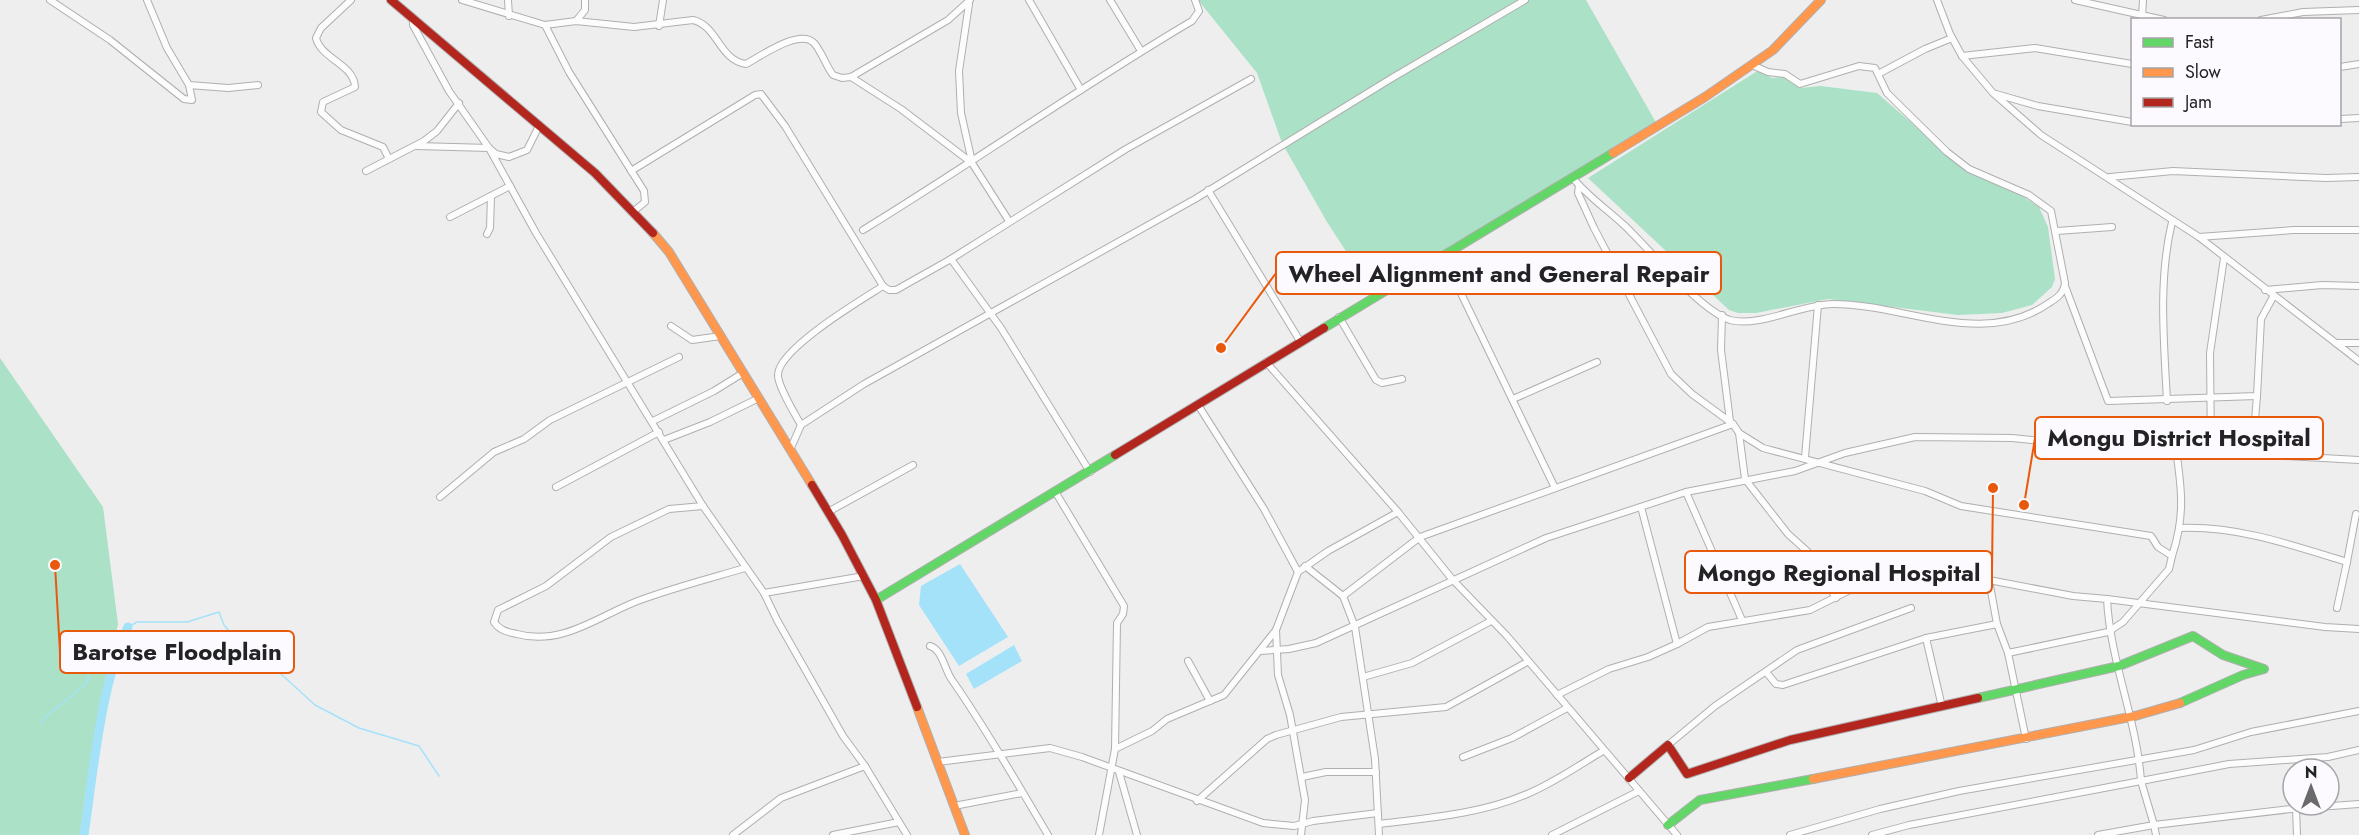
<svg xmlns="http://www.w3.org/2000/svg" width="2359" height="835" viewBox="0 0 2359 835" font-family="Jost,sans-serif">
<rect width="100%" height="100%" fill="#efeeef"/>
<!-- green -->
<g fill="#aae1c7">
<path d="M1198,0H1586L1658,126L1375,296L1327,222L1282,143L1257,73Z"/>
<path d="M1759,70L1772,78L1783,77L1800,88L1821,86L1877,93L1965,169L2010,188L2039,207L2048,227L2055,279L2052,287L2032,305L2002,313L1958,315L1828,299L1756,313H1738L1729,310L1588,178Z"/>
<path d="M0,358L103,507L118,624L86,789L80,835H0Z"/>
</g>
<!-- water -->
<g fill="#a4e2f9">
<path d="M960,564L1008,637L959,666L919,605L921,586Z"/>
<path d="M1014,645L1022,661L974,689L966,674Z"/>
</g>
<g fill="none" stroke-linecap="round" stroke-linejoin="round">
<!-- stream -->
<path stroke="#a4e2f9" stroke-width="1.5" d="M41,724L43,719L87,683L89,672L114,650L118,639L128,627L137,622H187L219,612L224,625L244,648L281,674L315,705L359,728L419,746L439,776"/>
<!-- river -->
<path stroke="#a4e2f9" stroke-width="9" d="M84,835C93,774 101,682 128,627"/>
<defs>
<g id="street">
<path d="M50,0L110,40L184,99L192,100L189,85L167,48L147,0"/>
<path d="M351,0L321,28L316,38C321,59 354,64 355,87L323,102L321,112L341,130L383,147L389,159"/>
<path d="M462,0L545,25L576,21L634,27L693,20C718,26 719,60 746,64C761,56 800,28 814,43C822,52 826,66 833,75L842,78L851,77L948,20L970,0"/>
<path d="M508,0L509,16"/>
<path d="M1029,0L1081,90"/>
<path d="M1110,0L1141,51"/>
<path d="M1937,0L1950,34L1962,56L1993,93L2041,135L2199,237L2359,361"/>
<path d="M2075,0L2164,20"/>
<path d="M969,4L959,71L961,113L972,162"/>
<path d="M2142,17L2143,0"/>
<path d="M413,19V25L449,91L489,148L536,233L703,506L764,593L777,620L843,736L865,766L907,835"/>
<path d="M2261,20L2303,12L2359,10"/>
<path d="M576,21L585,10V0"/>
<path d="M545,25L569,72L644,191L645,202L634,211"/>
<path d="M659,26L663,0"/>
<path d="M1962,56L2035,48L2132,64"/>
<path d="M2340,67L2359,64"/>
<path d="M1880,73L1925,49L1952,38"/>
<path d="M851,77L901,109L972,163L1009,221"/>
<path d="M189,85L228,88L258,85"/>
<path d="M1996,94L2038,106L2132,122"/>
<path d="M2340,119L2359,118"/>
<path d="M417,146L489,148L496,154L509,157L527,150L539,126"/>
<path d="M366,171L424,141L437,131L459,103"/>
<path d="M631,171L755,95L761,94L785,126L883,286L889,290H896L951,259L1126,149L1251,79"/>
<path d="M1572,177C1587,196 1608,210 1625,226C1649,249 1701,311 1730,320C1758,328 1802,304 1833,304C1905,304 1983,349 2049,303C2057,298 2064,293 2065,283L2051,211L2029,195L1969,169L1947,152L1887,93L1875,68L1859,66L1800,84L1785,74L1768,72L1752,65"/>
<path d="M2110,177L2173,171L2326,178L2359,177"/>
<path d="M1579,185L1578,193L1594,228L1671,374L1692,394L1733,424L1739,433L1763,448L1925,491L1961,506L2151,536L2158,547L2172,556L2169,569L2123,622L2108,632L2008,653"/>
<path d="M1208,190L1300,341"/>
<path d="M450,217L510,186"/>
<path d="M863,230C974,162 1080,87 1192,21L1199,11L1195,0"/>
<path d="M2057,231L2112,227"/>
<path d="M487,234L490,228L491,196"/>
<path d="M2199,237L2294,230H2359"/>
<path d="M1443,256L1555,488"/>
<path d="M951,259L1001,328L1090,472"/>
<path d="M2065,286L2108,401L2257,396L2261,319L2273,297"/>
<path d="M2265,290L2322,285L2359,286"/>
<path d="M1722,315L1721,350L1730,421"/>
<path d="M1339,317L1376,380L1382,383L1402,379"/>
<path d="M671,326L692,340L721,336"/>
<path d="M2336,343H2359"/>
<path d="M1266,362L1398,512L1452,579L1507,636L1677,835"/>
<path d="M1513,399L1597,362"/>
<path d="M2167,401C2164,342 2158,280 2172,222"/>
<path d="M1198,405L1264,509L1298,572"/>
<path d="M653,421L714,391L743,373"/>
<path d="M801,425C795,414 777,385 778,374C780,348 861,300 883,286"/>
<path d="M1739,433L1745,479L1788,534L1808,552L1836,598"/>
<path d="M664,440L710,422L759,398"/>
<path d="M790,450L801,425L864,384L1195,199L1392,78L1525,0"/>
<path d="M2211,453L2210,353L2224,258"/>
<path d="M2252,456L2257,396"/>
<path d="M1805,457L1818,305"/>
<path d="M556,487L659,432"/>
<path d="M1686,492L1742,620"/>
<path d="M1056,493L1124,606L1123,614L1117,623L1115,749L1099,835"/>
<path d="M440,497L494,452L524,439L550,420L679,357"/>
<path d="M703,506L669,509L611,537L546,586L498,610L494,622C500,631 508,632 517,634C564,647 602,613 643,599C676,587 711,578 745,568"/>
<path d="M1641,507L1677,644"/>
<path d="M828,512L913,465"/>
<path d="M2181,528C2238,526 2292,545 2347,562L2356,514"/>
<path d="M2172,556C2185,517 2182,490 2176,450"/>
<path d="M1305,566L1343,596L1355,627L1375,759L1379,835"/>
<path d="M764,593L864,576"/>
<path d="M1343,596L1420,537L1733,424"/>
<path d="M2107,599L2325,627L2359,629"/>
<path d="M2337,608L2347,562"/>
<path d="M1997,624L2008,653L2026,739"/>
<path d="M1276,630L1278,675L1290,715L1305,800L1301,835"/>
<path d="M1926,638L1942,707"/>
<path d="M930,646C942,649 945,671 952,680C987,730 1017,783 1048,835"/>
<path d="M1260,651L1289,649L1316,643L1546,538L1686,492L1795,471L1845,453L1915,437L2012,438L2134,450H2176L2359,460"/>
<path d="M1188,661L1210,701"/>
<path d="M1766,672L1776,684L1783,685L1926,638L1997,624L1989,580"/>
<path d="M1363,677L1412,663L1491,621"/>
<path d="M1557,695L1609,669L1648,657L1677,644L1708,627L1810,610L1864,583L1896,576L1928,580H1989L2073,596L2107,599C2110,661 2137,720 2141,781L2229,764L2328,757L2359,750"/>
<path d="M1668,745L1715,706L1797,650L1911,608"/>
<path d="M1115,749L1152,731L1167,719L1224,695L1276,630L1298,572L1328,551L1398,512"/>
<path d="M1463,757L1512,738L1567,708"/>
<path d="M938,762L1050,748L1082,757L1263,823L1294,826L1313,821L1378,813"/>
<path d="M1119,772L1137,835"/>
<path d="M1302,777L1326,772H1376"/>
<path d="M1197,801L1267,739L1276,735L1341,717L1446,707L1527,662"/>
<path d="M954,806L1022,793"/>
<path d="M2296,808L2297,835"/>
<path d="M1379,824C1428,818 1481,814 1527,794C1554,783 1579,765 1603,751"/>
<path d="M733,835L781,798L865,766"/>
<path d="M833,835L899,822"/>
<path d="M1552,835L1639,791"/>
<path d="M1790,835L1880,809L1959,791L2194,750L2251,732L2359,711"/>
<path d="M1872,835L1909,825L2141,781L2154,825L2098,835"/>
<path d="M2156,835L2154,825L2291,809L2359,804"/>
</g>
<g id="fast">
<path d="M1324,328L1613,153"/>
<path d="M876,600L1115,455"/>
<path d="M1978,698L2119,666L2193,636L2223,655L2264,669L2243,675L2180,703"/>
<path d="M1668,825L1700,800L1813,779"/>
</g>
<g id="slow">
<path d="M1613,153L1705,97L1773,50L1821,0"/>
<path d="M653,233L669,252L812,485"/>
<path d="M917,707L965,835"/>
<path d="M1813,779L2135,716L2180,703"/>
</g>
<g id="jam">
<path d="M391,0L595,173L653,233"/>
<path d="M1115,455L1324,328"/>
<path d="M812,485L842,535L876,600L917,707"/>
<path d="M1629,778L1668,745L1687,774L1790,740L1978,698"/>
</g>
</defs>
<!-- street casing -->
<use href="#street" stroke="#b0afb0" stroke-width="8"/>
<!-- fast casing -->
<use href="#fast" stroke="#b0afb0" stroke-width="10"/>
<!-- slow casing -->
<use href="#slow" stroke="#b0afb0" stroke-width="10"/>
<!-- jam casing -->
<use href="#jam" stroke="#b0afb0" stroke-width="10"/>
<!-- street -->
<use href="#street" stroke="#fdfcfd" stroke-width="6"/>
<!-- fast -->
<use href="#fast" stroke="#63d668" stroke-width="8"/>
<!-- slow -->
<use href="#slow" stroke="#ff974d" stroke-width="8"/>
<!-- jam -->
<use href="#jam" stroke="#b3261e" stroke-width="8"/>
</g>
<!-- callouts -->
<path fill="none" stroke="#e8590c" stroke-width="2" d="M1221 348L1276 273M2024 505L2035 438M1993 488L1992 572M55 565L60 652"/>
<g fill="#e8590c" stroke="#fcfafe" stroke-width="2">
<circle cx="1221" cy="348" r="6"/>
<circle cx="2024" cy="505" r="6"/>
<circle cx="1993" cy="488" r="6"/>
<circle cx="55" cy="565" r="6"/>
</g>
<g fill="#fcfafe" stroke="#e8590c" stroke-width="2">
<rect x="1276" y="252" width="445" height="42" rx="6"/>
<rect x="2035" y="417" width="288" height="42" rx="6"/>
<rect x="1685" y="551" width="307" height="42" rx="6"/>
<rect x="60" y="631" width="234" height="42" rx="6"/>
</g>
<g font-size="24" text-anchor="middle" font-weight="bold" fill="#232224">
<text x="1499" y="282">Wheel Alignment and General Repair</text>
<text x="2179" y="446">Mongu District Hospital</text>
<text x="1839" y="581">Mongo Regional Hospital</text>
<text x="177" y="660">Barotse Floodplain</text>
</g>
<!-- legend -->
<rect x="2131" y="18" width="210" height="108" fill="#fcfafe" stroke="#a5a4a7" stroke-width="1.5"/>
<rect x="2143" y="38" width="30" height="9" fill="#63d668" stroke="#a5a4a7" stroke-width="1.5"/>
<text x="2185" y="48" font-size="18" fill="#232224">Fast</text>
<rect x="2143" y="68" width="30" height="9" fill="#ff974d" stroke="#a5a4a7" stroke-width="1.5"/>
<text x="2185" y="78" font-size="18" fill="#232224">Slow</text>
<rect x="2143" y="98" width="30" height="9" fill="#b3261e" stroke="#a5a4a7" stroke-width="1.5"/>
<text x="2185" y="108" font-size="18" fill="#232224">Jam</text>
<!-- north arrow -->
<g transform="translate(2311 787)"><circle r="28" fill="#fcfafe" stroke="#a5a4a7" stroke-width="1.5"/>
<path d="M0-4.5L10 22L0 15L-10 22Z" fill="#6a696b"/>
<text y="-9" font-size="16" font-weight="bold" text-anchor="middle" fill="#232224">N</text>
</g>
</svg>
